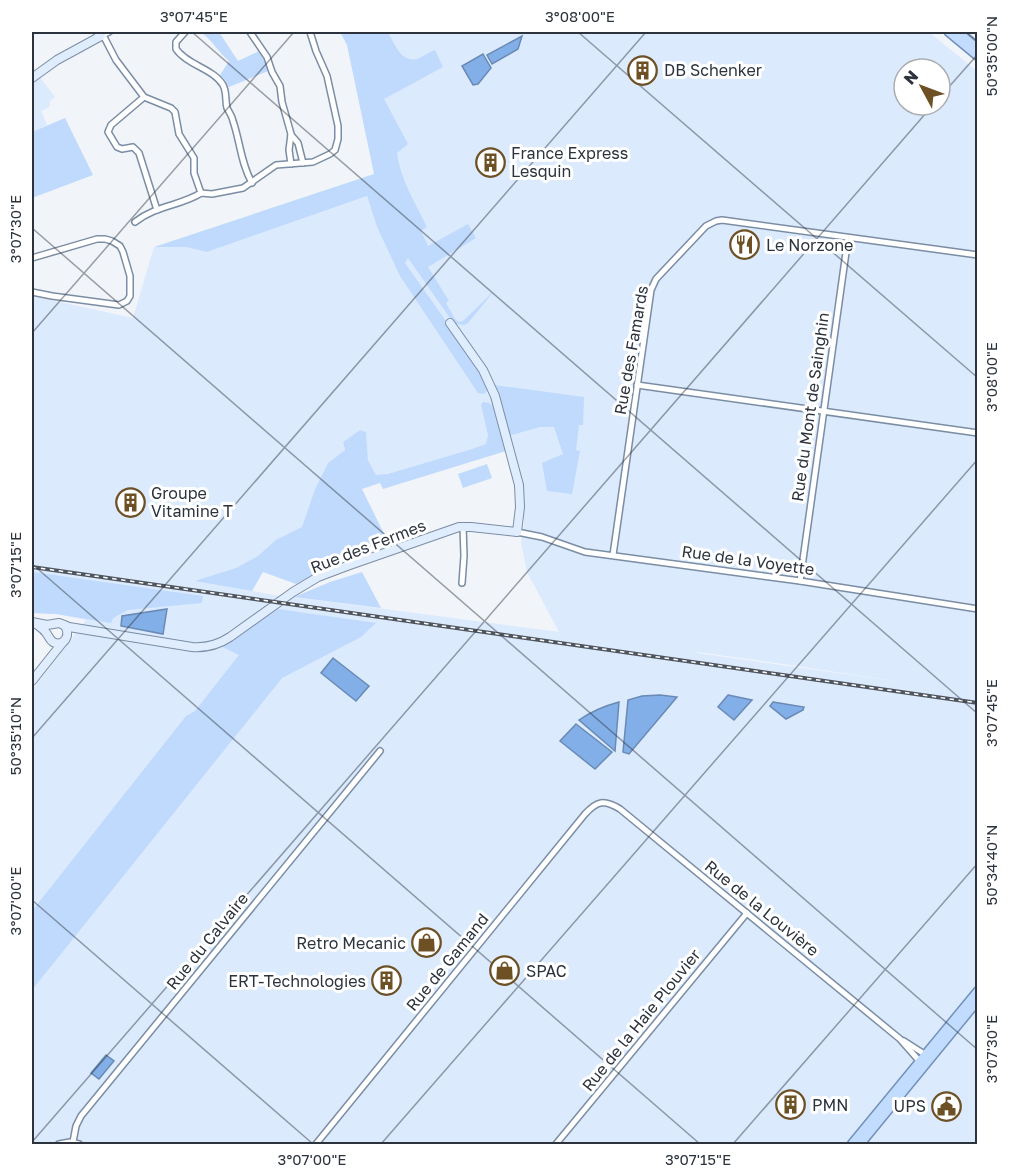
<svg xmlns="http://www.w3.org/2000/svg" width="1009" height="1176" viewBox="0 0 1009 1176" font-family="'Golos Text',sans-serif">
<rect width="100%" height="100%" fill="#f1f5fa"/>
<!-- built -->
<g fill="#dbeafd" fill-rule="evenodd">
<path d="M341,32H929L977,71V1144H32V690L86,620L56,614L32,613V296L133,318L154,247H186L207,252L367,196L377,227L400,275L375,93ZM904,69H940V105H904ZM360,430L366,432L368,460L380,483L508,436L523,484L524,524L521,543L527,572L559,632L294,597L278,609L268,606L280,596L197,581L236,568L258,556L302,527L315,489L328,463L345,450L343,442ZM697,652L783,664L915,684L697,653Z"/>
<path d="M39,76L55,97L50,101V105L48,108L41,111L47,125L32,132V81Z"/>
</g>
<!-- green -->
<g fill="#bfdafc">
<path d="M201,32H219L238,61L259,51L263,58L268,71L229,87L225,80L220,75L229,61C218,52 212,40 201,32Z"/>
<path d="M340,32H388C394,43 401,63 417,59C423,57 429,52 435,50L443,67L384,99L408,144L397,153C400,179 416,204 427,227L421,231L428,246L468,224L476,238L428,267L449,301L446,303L455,319L459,322L463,321L495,290L468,323L464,325L457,324L452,321L408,258L405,263L477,365L488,390L484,394L478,393L400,276L377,227L367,196L207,252L186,247H154L374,174L347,45Z"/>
<path d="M65,118L93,175L32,198V132Z"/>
<path d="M494,385L584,397L583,425H579L576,450L580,451L572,494L547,491L542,463L563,454L554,427H540L508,436Z"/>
<path d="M483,402L489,403L495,408L506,451L383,489L380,483L362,489L387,540L323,570L296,584L263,572L252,591L195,581L236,568L258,556L276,540L302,527L315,489L328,463L345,450L343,442L360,430L366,432L368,460L376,475L388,474L469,450L486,444L488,435L481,405Z"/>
<path d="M487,464L492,478L463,488L458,474Z"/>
<path d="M32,572L203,596L202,603L128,610L113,618L111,623L56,614L32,613Z"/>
<path d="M362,572L381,608L294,597L330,582Z"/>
<path d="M278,609L376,623L361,637L282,678L32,990V911L186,716L195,711L239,655L221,646Z"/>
</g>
<!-- water -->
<g fill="#83afe8" stroke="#698ab5" stroke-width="1.5">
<path d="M522,36L518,49L492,64L487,55Z"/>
<path d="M483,54L491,68L478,84L473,85L462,66Z"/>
<path d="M167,609L163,634L121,626L122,616Z"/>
<path d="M333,658L369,686L356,701L321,673Z"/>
<path d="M660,695L677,697L629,754L623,752L628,700L642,696Z"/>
<path d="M728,695L752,700L734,720L718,707Z"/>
<path d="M619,702L615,751L579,720C592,711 604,706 619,702Z"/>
<path d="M773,702L804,707L803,710L786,719L770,706Z"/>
<path d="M576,724L612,752L595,769L560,741Z"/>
<path d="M106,1055L114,1061L99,1079L91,1073Z"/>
</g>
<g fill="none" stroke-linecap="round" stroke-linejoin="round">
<defs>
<g id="street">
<path d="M185,32L176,42V49C187,65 214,69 223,85C227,92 225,100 227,108C229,112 232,116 233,121C240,141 241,164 252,183"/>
<path d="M250,32L267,57L272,72L280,86L282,102L291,134L289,150L291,164"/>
<path d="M103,35L116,60L144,97L171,108L175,112L179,134L194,158V173L201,193"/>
<path d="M101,36L109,32"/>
<path d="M144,97L111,125L108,132L117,147L122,149L133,147L139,153L157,210"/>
<path d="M291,135L298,143L303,163"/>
<path d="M201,193L212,194L243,188L276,165L313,162L330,154L335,150L338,139V126L327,76L316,51L310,32"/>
<path d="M135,222C157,205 180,206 201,193"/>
<path d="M32,258L97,239H105L112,241L120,246L123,252L130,276V296L127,301L119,305L52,296L32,292"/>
<path d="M637,385L978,433"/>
<path d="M517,532L542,537L585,552L800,581L978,609"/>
<path d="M613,555L651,290L656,279L706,226L716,221L722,220L978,255"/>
<path d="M800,581L848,238"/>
<path d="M462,583L464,556L463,526"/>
<path d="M904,1041L926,1055"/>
<path d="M73,1142L76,1126L81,1116L380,751"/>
<path d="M59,1144L70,1142L79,1144"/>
<path d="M316,1144L585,814C597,801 604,799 620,809L900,1039L922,1064"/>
<path d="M556,1144L747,913"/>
</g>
<g id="secondary">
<path d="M32,78L57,60L101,36L98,32"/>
<path d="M32,622L47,625L59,623L69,627L192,647C206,648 218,645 230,637L293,592L318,577L347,566L459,527H471L517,532L520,507L519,485L495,396L483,370L450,323"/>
<path d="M36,624C40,627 44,629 47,634C49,637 50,640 53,642C64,648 72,634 64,625"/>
<path d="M32,681L63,642"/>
</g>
<g id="primary">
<path d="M949,32L978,56"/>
<path d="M959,32L978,48"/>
<path d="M852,1144L978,991"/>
<path d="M860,1144L978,1000"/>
</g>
</defs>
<!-- street casing -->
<use href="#street" stroke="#7b8da4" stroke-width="8"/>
<!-- secondary casing -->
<use href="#secondary" stroke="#7b8da4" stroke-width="10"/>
<!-- primary casing -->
<use href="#primary" stroke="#7291ba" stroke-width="11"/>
<!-- street -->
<use href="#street" stroke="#fff" stroke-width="5"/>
<!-- secondary -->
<use href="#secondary" stroke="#e0edfe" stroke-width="8"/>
<!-- primary -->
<use href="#primary" stroke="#c1dcfe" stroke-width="8"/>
<defs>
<path id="rail" d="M32,567L978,703"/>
</defs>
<!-- rail casing -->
<use href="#rail" stroke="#4e555e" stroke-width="4"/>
<!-- rail -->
<use href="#rail" stroke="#fff" stroke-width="1.5" stroke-dasharray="4.5" stroke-linecap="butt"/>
</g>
<!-- ticks -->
<path fill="none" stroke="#2c333d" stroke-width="1.5" stroke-opacity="0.45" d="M192,32L978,714M578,32L978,378M965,32L978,43M940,97L978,54M32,228L978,1050M32,333L294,32M32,564L700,1144M32,738L646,32M32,900L313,1144M32,1142L933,105M381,1144L978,459M733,1144L978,863"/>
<!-- icons -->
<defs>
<symbol id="building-ring" viewBox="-11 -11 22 22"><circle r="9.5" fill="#fff" stroke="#6d5024" stroke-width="1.5"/><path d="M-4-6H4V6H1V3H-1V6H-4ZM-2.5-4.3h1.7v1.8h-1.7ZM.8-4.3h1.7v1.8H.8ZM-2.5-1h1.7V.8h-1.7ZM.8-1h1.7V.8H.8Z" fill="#6d5024"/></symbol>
<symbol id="restaurant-ring" viewBox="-11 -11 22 22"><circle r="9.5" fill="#fff" stroke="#6d5024" stroke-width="1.5"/><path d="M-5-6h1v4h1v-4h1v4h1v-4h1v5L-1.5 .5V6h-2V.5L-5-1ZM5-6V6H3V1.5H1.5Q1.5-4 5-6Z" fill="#6d5024"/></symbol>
<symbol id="shop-ring" viewBox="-11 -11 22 22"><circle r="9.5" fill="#fff" stroke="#6d5024" stroke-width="1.5"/><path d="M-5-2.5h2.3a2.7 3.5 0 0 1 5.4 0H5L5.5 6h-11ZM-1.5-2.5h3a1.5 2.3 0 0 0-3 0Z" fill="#6d5024"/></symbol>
<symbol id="civic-ring" viewBox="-11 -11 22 22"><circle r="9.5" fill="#fff" stroke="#6d5024" stroke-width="1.5"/><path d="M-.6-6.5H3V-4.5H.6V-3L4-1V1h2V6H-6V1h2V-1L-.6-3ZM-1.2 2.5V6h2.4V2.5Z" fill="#6d5024"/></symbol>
</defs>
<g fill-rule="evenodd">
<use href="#building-ring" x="626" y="54" width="33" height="33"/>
<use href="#building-ring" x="474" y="146" width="33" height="33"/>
<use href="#restaurant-ring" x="728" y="228" width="33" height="33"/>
<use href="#building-ring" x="114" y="486" width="33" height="33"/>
<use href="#shop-ring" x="410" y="926" width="33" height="33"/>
<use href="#shop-ring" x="488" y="954" width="33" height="33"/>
<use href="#building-ring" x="370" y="964" width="33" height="33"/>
<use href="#building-ring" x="774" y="1088" width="33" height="33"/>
<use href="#civic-ring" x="930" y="1090" width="33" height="33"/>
</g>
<g text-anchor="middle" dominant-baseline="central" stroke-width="6" stroke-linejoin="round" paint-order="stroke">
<!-- poi labels -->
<g font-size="16" fill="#2c333d" stroke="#fff" text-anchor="start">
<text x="664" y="70">DB Schenker</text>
<text x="511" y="153">France Express<tspan x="511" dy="18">Lesquin</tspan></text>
<text x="766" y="245">Le Norzone</text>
<text x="151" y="493">Groupe<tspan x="151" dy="18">Vitamine T</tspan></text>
<text x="406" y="943" text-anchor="end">Retro Mecanic</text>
<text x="526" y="971">SPAC</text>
<text x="366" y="981" text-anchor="end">ERT-Technologies</text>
<text x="812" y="1105">PMN</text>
<text x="926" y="1106" text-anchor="end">UPS</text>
</g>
<!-- street labels -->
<g font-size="16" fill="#2c333d" stroke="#fff">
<text transform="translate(631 350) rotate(-80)">Rue des Famards</text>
<text transform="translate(810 407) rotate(-82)">Rue du Mont de Sainghin</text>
<text transform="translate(368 546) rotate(-21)">Rue des Fermes</text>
<text transform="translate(748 560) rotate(8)">Rue de la Voyette</text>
<text transform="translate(762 908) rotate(39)">Rue de la Louvière</text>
<text transform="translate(207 941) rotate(-51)">Rue du Calvaire</text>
<text transform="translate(447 962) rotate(-51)">Rue de Gamand</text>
<text transform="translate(641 1020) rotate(-51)">Rue de la Haie Plouvier</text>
</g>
</g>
<!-- border -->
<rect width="1009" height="1176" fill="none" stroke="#ffffff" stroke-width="66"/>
<!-- north arrow -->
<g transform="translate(922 87) rotate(311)"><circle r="28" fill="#ffffff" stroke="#abadb1" stroke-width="1.5"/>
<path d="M0-4.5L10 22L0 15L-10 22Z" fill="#6d5024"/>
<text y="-9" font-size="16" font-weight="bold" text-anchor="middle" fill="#2c333d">N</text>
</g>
<rect x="33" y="33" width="943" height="1110" fill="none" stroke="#2c333d" stroke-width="2"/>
<g font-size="15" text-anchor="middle" fill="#2c333d">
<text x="194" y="22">3°07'45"E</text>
<text x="580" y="22">3°08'00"E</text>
<text transform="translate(992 56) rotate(-90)" y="5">50°35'00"N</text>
<text transform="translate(16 229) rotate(-90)" y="5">3°07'30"E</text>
<text transform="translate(992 377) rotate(-90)" y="5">3°08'00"E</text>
<text transform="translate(16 565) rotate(-90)" y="5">3°07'15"E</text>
<text transform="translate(992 713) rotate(-90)" y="5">3°07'45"E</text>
<text transform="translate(16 736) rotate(-90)" y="5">50°35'10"N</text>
<text transform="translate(992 865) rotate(-90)" y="5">50°34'40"N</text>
<text transform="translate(16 901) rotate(-90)" y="5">3°07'00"E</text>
<text transform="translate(992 1049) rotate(-90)" y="5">3°07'30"E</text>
<text x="312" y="1165">3°07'00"E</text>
<text x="698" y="1165">3°07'15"E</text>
</g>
</svg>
